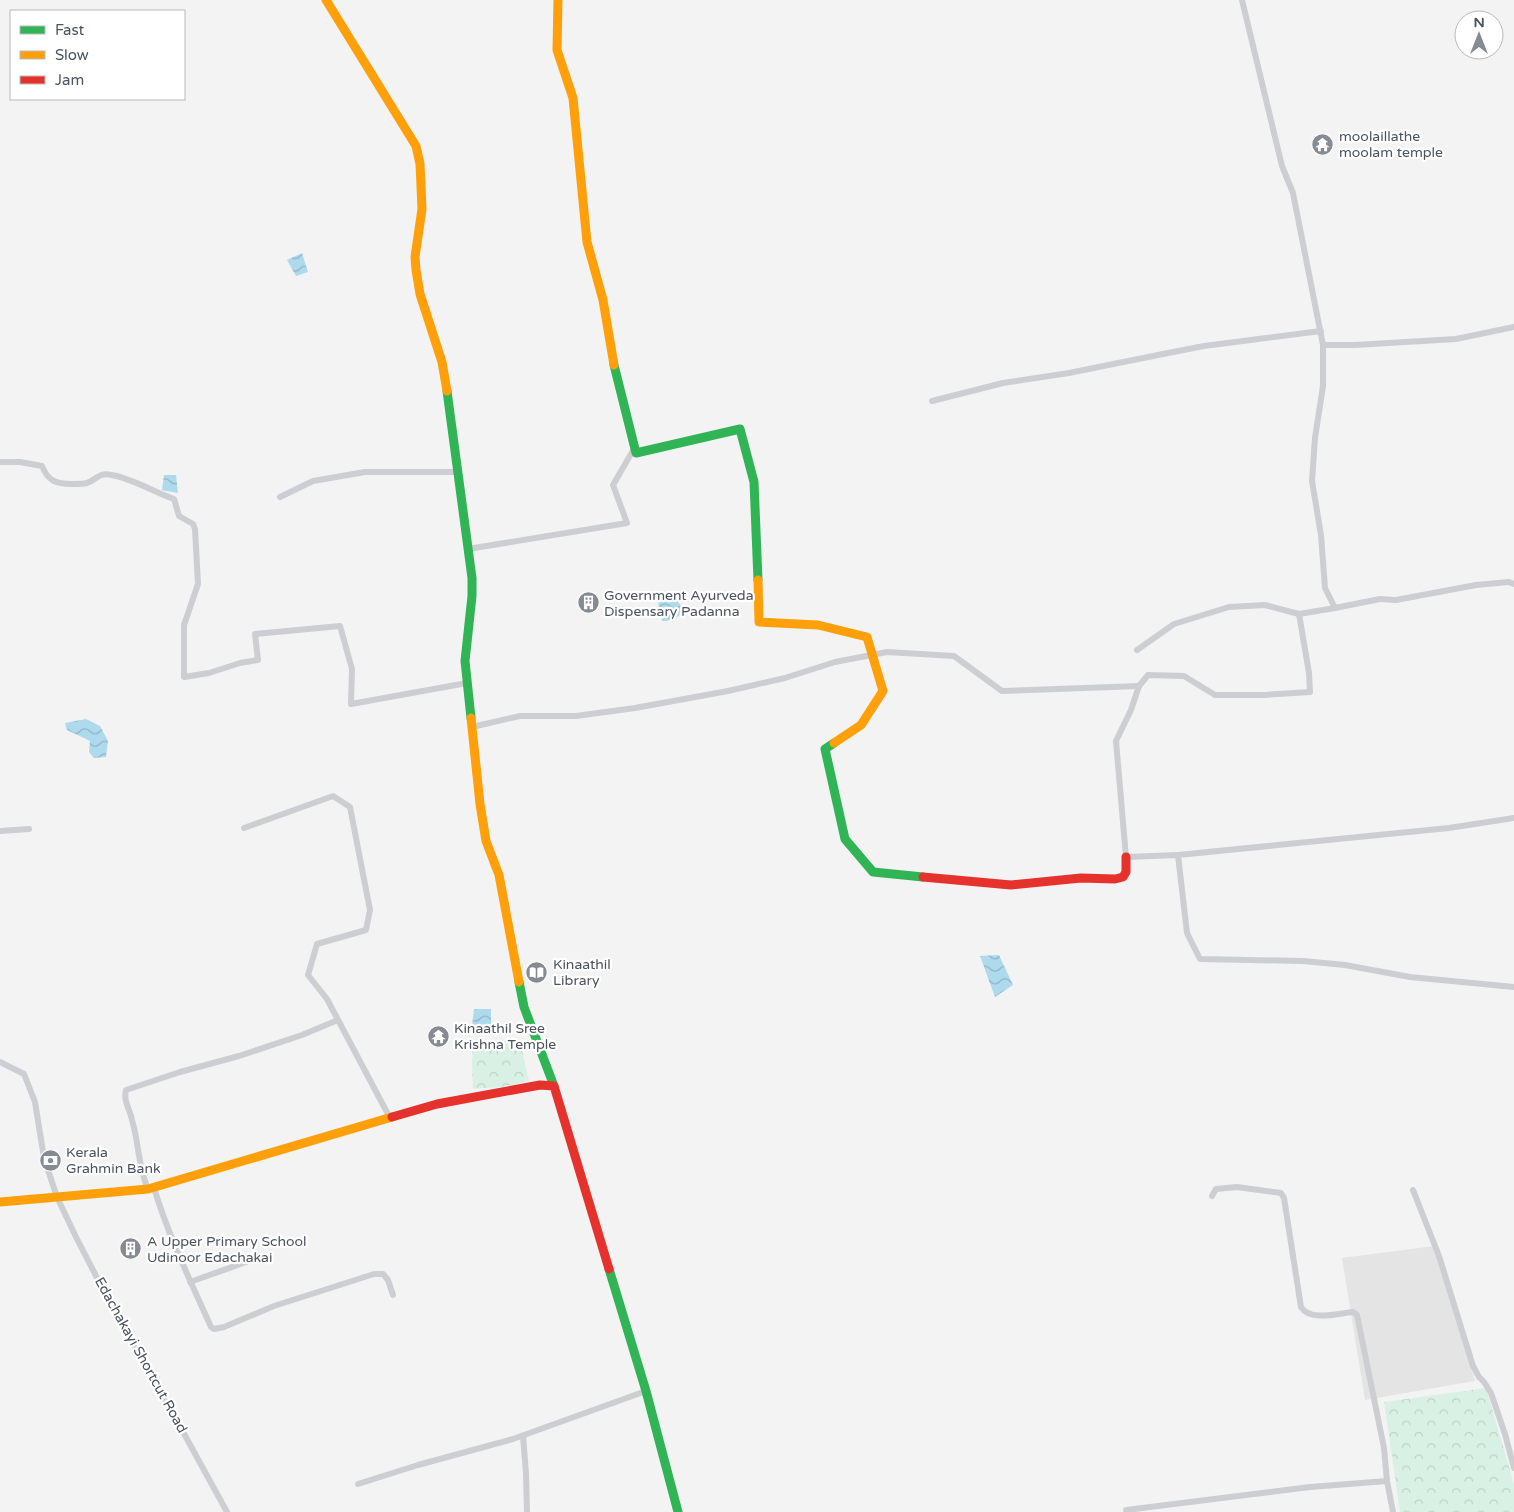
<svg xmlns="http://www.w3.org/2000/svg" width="1514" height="1512" viewBox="0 0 1514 1512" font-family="'Varela Round',sans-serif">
<defs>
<pattern id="park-crowns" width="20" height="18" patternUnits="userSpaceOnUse" patternTransform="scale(1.25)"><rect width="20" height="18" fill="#d9f1e5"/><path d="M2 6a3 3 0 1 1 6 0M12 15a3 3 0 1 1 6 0" fill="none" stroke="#bcd1c7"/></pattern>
<pattern id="water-waves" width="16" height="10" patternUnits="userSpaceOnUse" patternTransform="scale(1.25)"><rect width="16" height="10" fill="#aedaed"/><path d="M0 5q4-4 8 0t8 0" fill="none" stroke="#90b3c3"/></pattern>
</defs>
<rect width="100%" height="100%" fill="#f3f3f3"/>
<!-- education -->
<path fill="#e5e4e5" d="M1434,1246L1475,1381L1365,1400L1342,1258Z"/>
<!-- park -->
<g fill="url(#park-crowns)">
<path d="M473,1041H520L529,1081L501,1087L473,1089L472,1064Z"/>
<path d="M1486,1388L1514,1484V1512H1400L1384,1402Z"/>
</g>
<!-- water -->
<g fill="url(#water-waves)">
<path d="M302,253L308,272L296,276L287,260Z"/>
<path d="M164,475H176L178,493L162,490Z"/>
<path d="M674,597L681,606L679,616L667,621H662L658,603Z"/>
<path d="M86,719L100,726L108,741L106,757L94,758L89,752L90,741L67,730L65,723Z"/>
<path d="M999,955L1013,985L995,997L980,956Z"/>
<path d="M474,1009H491V1033H475V1027L472,1026Z"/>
</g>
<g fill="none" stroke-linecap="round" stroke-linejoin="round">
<!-- street -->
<g stroke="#ccced1" stroke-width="6">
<path d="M1242,0L1282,166L1293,193L1323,345V386L1315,438L1312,481L1321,535L1325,588L1335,608L1380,599L1396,600L1476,585L1509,582L1514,584"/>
<path d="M1323,345H1355L1456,339L1514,327"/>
<path d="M932,401L1003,383L1069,373L1163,354L1204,346L1321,331"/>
<path d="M0,462H20L42,466C48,481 56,484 72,484C77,484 83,484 87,483C98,479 98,472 112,475C133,479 154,492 174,499L179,516L193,524L195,529L198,584L184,625V677L209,673L240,663L258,660L255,634L340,626L352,669L351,704L467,683"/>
<path d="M280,497L313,481L365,472H458"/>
<path d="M468,549L627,523L613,485L635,447"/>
<path d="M1335,608L1299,614L1309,673L1310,692L1264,695H1215L1184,676L1148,675L1139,686L1131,710L1116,741L1126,857L1178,855L1187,933L1200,959L1303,961L1345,965L1410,977L1514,987"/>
<path d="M1137,650L1174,624L1229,607L1265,605L1299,614"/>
<path d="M472,727L520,716H576L635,708L728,691L785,678L835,662L887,652L954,656L1002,691L1139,686"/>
<path d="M244,828L333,796L350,807L370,910L366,930L317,944L308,975L327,999L390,1118"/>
<path d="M0,831L29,829"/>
<path d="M1178,855L1449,828L1514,818"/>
<path d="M0,1062L24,1074L35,1102L44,1158L57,1197L76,1237L114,1311L182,1430L227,1512"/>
<path d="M154,1188C169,1237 190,1280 211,1327L214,1329L224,1327L274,1306L374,1274H383L388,1280L393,1295"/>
<path d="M148,1189C138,1167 139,1143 132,1120C130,1109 123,1101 126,1090L180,1072L239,1056L302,1035L338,1020"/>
<path d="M1413,1190L1439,1256L1473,1366L1479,1377L1484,1382L1491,1393L1505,1434L1514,1468"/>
<path d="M1212,1196L1216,1189L1237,1187L1281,1193L1284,1198L1301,1307C1310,1322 1339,1313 1353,1312L1357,1315L1384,1448L1387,1481L1393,1512"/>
<path d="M190,1282L260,1257"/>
<path d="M523,1436L526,1473L527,1512"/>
<path d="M358,1484L418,1465L513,1439L646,1391"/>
<path d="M1126,1510L1310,1487L1387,1481"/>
</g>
<!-- fast -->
<g stroke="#30b455" stroke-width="9">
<path d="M614,365L636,453L740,429L754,482L758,580"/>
<path d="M447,391L472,578V596L465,661L471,718"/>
<path d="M834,743L825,749L845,839L873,872L923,877"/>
<path d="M519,982L524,1007L554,1086"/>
<path d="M609,1269L646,1391L678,1512"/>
</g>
<!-- slow -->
<g stroke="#ff9f0a" stroke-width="9">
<path d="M326,0L416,146L420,164L422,209L415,257L416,270L420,294L442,362L447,391"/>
<path d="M558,0L557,50L573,98L587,242L603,300L614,365"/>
<path d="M758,580L759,622L818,625L867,637L883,691L861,725L834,743"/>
<path d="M471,718L480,804L486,841L499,875L519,982"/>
<path d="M0,1202L148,1189L392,1117"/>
</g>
<!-- jam -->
<g stroke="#e5322d" stroke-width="9">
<path d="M923,877L1011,885L1081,878L1115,879L1123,877L1126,872V857"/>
<path d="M392,1117L437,1104L540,1085L554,1086L609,1269"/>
</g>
</g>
<!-- icons -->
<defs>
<symbol id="temple-disc" viewBox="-11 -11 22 22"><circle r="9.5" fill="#858b93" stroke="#fff"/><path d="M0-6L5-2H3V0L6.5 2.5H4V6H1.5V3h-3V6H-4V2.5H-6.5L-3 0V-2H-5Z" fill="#fff"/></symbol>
<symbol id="building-disc" viewBox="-11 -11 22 22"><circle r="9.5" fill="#858b93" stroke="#fff"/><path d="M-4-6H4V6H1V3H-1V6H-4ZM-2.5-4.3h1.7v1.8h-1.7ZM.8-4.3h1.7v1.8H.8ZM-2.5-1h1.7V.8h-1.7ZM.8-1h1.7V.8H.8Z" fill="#fff"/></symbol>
<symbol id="library-disc" viewBox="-11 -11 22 22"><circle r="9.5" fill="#858b93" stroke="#fff"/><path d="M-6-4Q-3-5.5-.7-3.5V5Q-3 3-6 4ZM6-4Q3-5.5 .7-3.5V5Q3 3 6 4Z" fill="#fff"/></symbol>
<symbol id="bank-disc" viewBox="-11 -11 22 22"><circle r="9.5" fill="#858b93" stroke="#fff"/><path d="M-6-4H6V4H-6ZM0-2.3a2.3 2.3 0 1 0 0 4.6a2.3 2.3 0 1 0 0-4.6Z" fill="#fff"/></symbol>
</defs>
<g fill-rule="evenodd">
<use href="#temple-disc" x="1310" y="132" width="25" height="25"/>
<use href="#building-disc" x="576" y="590" width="25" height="25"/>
<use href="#library-disc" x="524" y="960" width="25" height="25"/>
<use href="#temple-disc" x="426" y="1024" width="25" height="25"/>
<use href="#bank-disc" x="38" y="1148" width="25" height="25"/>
<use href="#building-disc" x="118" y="1236" width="25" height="25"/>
</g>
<g text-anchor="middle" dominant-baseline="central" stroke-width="4.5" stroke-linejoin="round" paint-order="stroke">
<!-- poi labels -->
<g font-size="14" fill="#4a535f" stroke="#fff" text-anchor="start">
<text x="1339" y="136">moolaillathe<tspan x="1339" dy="16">moolam temple</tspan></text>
<text x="604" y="595">Government Ayurveda<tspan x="604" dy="16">Dispensary Padanna</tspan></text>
<text x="553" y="964">Kinaathil<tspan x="553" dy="16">Library</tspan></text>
<text x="454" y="1028">Kinaathil Sree<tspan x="454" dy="16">Krishna Temple</tspan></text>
<text x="66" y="1152">Kerala<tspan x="66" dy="16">Grahmin Bank</tspan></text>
<text x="147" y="1241">A Upper Primary School<tspan x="147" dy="16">Udinoor Edachakai</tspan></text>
</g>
<!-- street labels -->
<g font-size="14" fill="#4a535f" stroke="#fff">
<text transform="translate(141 1355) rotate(61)">Edachakayi Shortcut Road</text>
</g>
</g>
<!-- legend -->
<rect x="10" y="10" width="175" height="90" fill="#ffffff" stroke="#b7babf"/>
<rect x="20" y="26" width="25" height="8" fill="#30b455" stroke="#b7babf"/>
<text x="55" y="35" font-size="15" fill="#4a535f">Fast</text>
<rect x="20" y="51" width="25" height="8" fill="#ff9f0a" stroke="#b7babf"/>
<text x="55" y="60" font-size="15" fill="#4a535f">Slow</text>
<rect x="20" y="76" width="25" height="8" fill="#e5322d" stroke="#b7babf"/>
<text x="55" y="85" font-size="15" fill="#4a535f">Jam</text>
<!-- north arrow -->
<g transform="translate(1479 35)"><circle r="24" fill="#ffffff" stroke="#b7babf"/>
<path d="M0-4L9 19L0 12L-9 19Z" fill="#858b93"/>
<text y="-8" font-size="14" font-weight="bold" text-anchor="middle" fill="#4a535f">N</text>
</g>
</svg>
